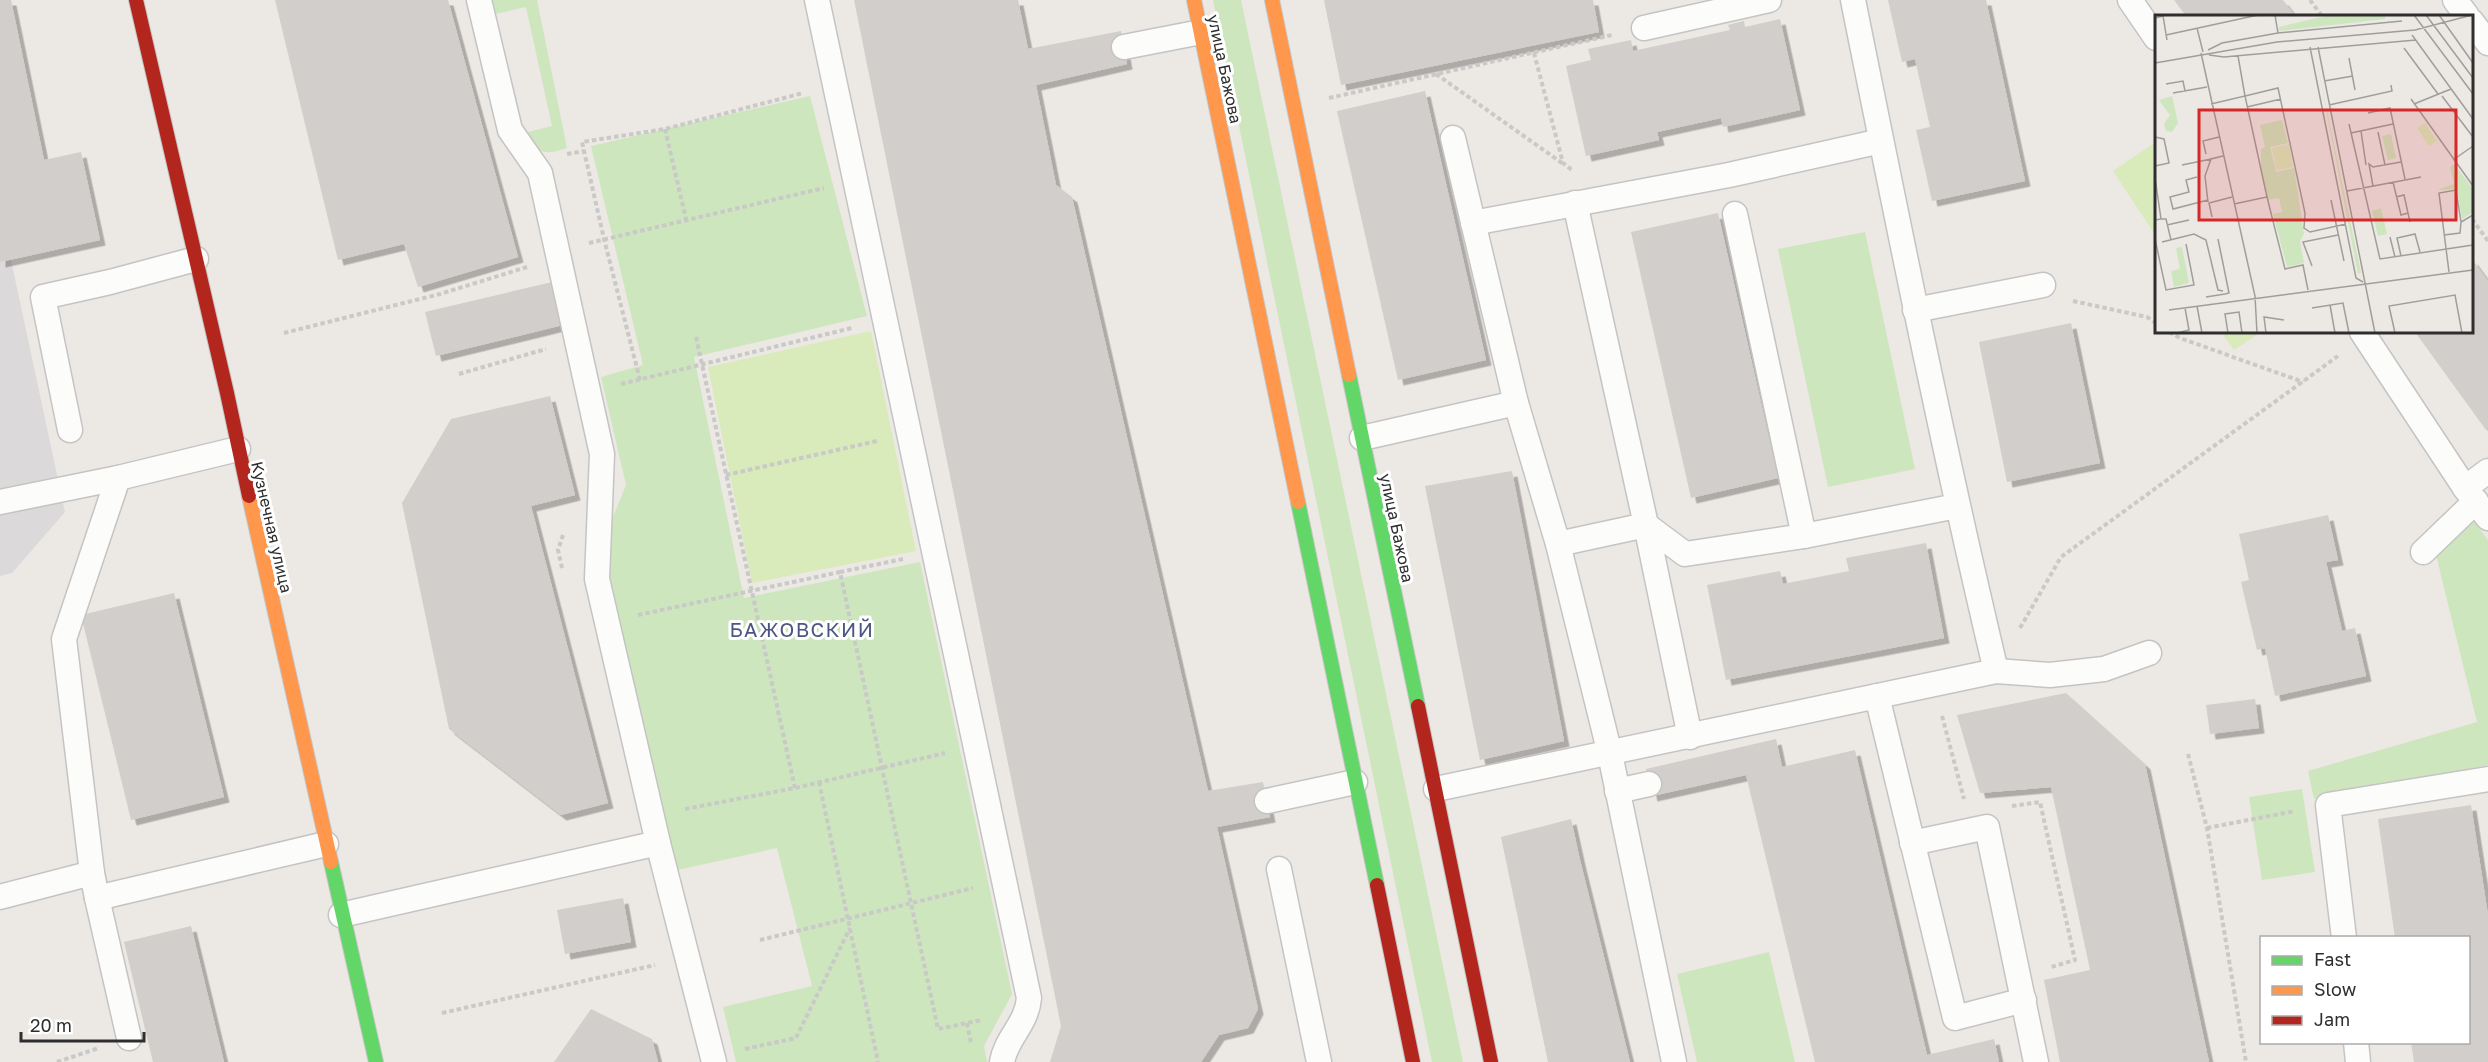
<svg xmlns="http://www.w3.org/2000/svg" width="2488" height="1062" viewBox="0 0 2488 1062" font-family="'Golos Text',sans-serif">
<defs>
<filter id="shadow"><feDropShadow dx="5.5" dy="5.5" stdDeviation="0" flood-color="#0004"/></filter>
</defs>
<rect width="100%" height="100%" fill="#ece8e4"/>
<!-- industrial -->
<path fill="#dcd9db" d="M11,260L65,512L12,573L0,576V262Z"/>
<!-- green -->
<g fill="#cee6be">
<path d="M490,0H537L567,148C541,157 538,151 520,134L552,126L526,7L491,15Z"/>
<path d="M1213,0H1241L1463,1062H1432Z"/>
<path d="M810,96L867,316L694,357L744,598L920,562L1012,994L984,1046L987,1062H736L723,1007L812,986L777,848L673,871L600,549L626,485L601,377L643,365L591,146Z"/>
<path d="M1865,232L1915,469L1828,487L1778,249Z"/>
<path d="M2472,519L2488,540V765L2314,799L2308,771L2477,722L2436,555Z"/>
<path d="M2302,789L2315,872L2262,880L2249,797Z"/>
<path d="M1769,952L1795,1062H1697L1677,974Z"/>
</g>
<!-- pitch -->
<g fill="#d9eabb">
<path d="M2156,142V236L2113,171Z"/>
<path d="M871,331L916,551L752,583L708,367Z"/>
<path d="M2221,332H2261L2234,350Z"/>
</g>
<!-- building -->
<g fill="#d1cecb" filter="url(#shadow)">
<path d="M0,0H11L44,160L81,152L100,240L0,262Z"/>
<path d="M275,0H448L518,257L418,287L404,244L338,260Z"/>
<path d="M854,0H1018L1028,49L1121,31L1127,64L1036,85L1056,185L1072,197L1208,791L1263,782L1270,817L1217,827L1258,1009L1248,1028L1219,1035L1201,1062H1050L1061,1026Z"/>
<path d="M1324,0H1593L1599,32L1341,85Z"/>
<path d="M1888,0H1986L2025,181L1932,201L1916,130L1930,127L1915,59L1902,62Z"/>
<path d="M2174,0H2283L2295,16H2186Z"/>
<path d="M1780,19L1800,110L1723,127L1721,118L1657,132L1659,140L1586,156L1566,66L1591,60L1588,49L1631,40L1633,51L1730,30L1728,25L1744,21L1745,27Z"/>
<path d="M1425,91L1486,360L1398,380L1337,111Z"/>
<path d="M1718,213L1778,478L1691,498L1631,232Z"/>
<path d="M2472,259L2488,281V428L2486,430L2415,332H2472Z"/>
<path d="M552,282L563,325L436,356L425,312Z"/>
<path d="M2071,323L2100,463L2007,482L1979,342Z"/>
<path d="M550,396L575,495L531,506L608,803L561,815L449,729L402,503L451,419Z"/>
<path d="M1512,471L1564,741L1480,760L1425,486Z"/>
<path d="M2328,515L2338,560L2326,562L2342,631L2355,628L2366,676L2275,696L2265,648L2257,650L2241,582L2249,580L2239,534Z"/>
<path d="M1926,543L1944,638L1726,680L1707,585L1780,571L1783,584L1849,571L1846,558Z"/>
<path d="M174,593L224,797L131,820L81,615Z"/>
<path d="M2066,693L2145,764L2209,1062H2060L2044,980L2090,970L2051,787L1980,793L1957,715Z"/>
<path d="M2255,699L2259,728L2210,734L2206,705Z"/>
<path d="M1776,739L1782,767L1855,750L1927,1055L1994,1039L1999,1062H1815L1746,775L1652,796L1646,769Z"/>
<path d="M2471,805L2488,915V1062H2414L2411,1042H2468V938H2395L2378,819Z"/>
<path d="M1571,819L1580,860L1630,1062H1548L1501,837Z"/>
<path d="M623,898L631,942L565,954L557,910Z"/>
<path d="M191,926L224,1062H153L124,942Z"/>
<path d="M591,1009L652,1039L658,1062H554Z"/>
</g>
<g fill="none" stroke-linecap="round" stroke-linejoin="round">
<defs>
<g id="lane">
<path d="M817,0L1029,998C1027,1024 1006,1038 1002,1062"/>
<path d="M1853,0C1898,224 1943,448 1996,671"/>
<path d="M2130,0L2156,38"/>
<path d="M2455,0L2467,16"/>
<path d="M2472,22L2488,43"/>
<path d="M1644,28L1769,0"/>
<path d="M1124,47L1201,32"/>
<path d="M1453,138L1516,403L1558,544L1610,754L1674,1062"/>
<path d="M1735,214L1804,536"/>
<path d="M1473,223L1729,175L1881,141"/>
<path d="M1915,310L2043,285"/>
<path d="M2362,332L2465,488L2488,518"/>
<path d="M70,430L43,297L110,282L196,259"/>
<path d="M1362,438L1516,403"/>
<path d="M2465,488L2488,471"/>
<path d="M0,502L118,478"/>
<path d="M1558,544L1646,525L1575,203"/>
<path d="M2423,552L2476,501"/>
<path d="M1877,696L1955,1018L2024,1000"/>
<path d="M1690,737L1646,525L1685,554L1804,536L1957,506"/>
<path d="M1436,789L1996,671L2050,675L2104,669L2149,653"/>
<path d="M1617,791L1649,784"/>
<path d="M1267,801L1355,782"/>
<path d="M658,843L714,1062"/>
<path d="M1912,843L1987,827L2036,1062"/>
<path d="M1279,869L1319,1062"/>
<path d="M0,897L92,873"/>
<path d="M97,898L92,873L64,639L118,478L238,449"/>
<path d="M341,915L658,843L597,579L602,454L540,173L510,130L479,0"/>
<path d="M2344,938L2328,805L2488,779"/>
<path d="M129,1038L97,898L326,844"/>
<path d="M2356,1042L2358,1062"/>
</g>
<g id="fast">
<path d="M1349,375L1418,706"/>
<path d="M1298,502L1377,885"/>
<path d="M331,862L376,1062"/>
</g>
<g id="slow">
<path d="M1194,0L1298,502"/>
<path d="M1272,0L1349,375"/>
<path d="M249,496L331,862"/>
</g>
<g id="jam">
<path d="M136,0L227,393L249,496"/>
<path d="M1418,706L1491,1062"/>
<path d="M1377,885L1413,1062"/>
</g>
</defs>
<!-- lane casing -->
<use href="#lane" stroke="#c5c4c5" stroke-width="27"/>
<!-- fast casing -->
<use href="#fast" stroke="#c5c4c5" stroke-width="16"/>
<!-- slow casing -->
<use href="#slow" stroke="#c5c4c5" stroke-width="16"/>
<!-- jam casing -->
<use href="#jam" stroke="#c5c4c5" stroke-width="16"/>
<!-- path -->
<g stroke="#c9c9c8" stroke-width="4" stroke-dasharray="4.5 3" stroke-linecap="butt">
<path d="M2310,0L2322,16"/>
<path d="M1534,53L1563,163L1572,170"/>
<path d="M1436,74L1562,163"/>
<path d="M1329,98L1612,35"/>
<path d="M665,129L686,219"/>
<path d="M567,154L584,151"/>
<path d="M2472,219L2488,241"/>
<path d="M589,243L824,188"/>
<path d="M2073,301L2147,317L2156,323"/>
<path d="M2169,332L2180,338L2303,382"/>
<path d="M284,333L440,294L527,267"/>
<path d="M696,337L795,788"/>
<path d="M459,374L546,349"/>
<path d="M640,380L604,239L582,142L665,129L803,93"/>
<path d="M621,384L852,328"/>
<path d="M726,475L877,441"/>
<path d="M903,559L840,572L938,1029L982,1020"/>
<path d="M562,568L558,550L563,535"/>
<path d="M638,615L840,572"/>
<path d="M2020,628L2061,557L2338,356"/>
<path d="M1942,716L1964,799"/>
<path d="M2188,754L2207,828L2246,1062"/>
<path d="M819,782L878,1062"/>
<path d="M2012,806L2040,802L2075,960L2051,967"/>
<path d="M685,809L795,788L945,753"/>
<path d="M2207,828L2295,811"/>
<path d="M760,940L973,888"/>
<path d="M442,1013L655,965"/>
<path d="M967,1023L971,1043"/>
<path d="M745,1049L796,1038L850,928"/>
<path d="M57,1062L99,1048"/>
</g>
<!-- lane -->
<use href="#lane" stroke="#fcfcfb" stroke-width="24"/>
<!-- fast -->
<use href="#fast" stroke="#63d668" stroke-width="14"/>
<!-- slow -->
<use href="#slow" stroke="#ff974d" stroke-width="14"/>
<!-- jam -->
<use href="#jam" stroke="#b3261e" stroke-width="14"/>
</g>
<g text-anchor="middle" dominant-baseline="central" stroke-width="6" stroke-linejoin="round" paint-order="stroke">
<!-- street labels -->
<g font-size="16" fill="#2e2e2e" stroke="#fff">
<text transform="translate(1225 69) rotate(78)">улица Бажова</text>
<text transform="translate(272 527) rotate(77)">Кузнечная улица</text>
<text transform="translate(1397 528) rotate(78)">улица Бажова</text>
</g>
<!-- quarter labels -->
<g font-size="20" letter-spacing="1.5" fill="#4d5680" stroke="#fff">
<text x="802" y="629">БАЖОВСКИЙ</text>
</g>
</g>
<!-- overview -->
<g transform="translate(2155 15)">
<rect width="318" height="318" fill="#ece8e4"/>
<path d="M175,0H230V4L124,16V12ZM161,42L206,258L203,259ZM17,81L23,108L17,117L11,116L9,109L15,100L4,85ZM127,105L133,128L115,132L121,157L139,153L149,219L145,226L149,248L132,252L118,199L127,197L124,183L113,185L106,152V134L110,132L105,110ZM236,119L241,143L233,145L227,121ZM299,149L318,174V197L307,204L302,174L282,175L299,169L295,152ZM226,193L232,219L223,221L217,196ZM27,232L34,268L19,272L16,256L25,254L21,233Z" fill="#cee6be"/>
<path d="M270,108L282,126L274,131L262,113ZM134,129L138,152L121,155L117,133Z" fill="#d9eabb"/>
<path fill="none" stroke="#a09e9b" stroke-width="1.5" d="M120,0L123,18M259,0L318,79M271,0L318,63M284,0L318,48M0,3L8,1L12,25M42,13L48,37M11,20L103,0M257,20L318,104M155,32L201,263L208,267M163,32L220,318M249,33L283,79M53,35L67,28L123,18L247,6M46,38L100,281L102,318M54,40L69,42L261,25M194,43L200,75M0,48L122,27L260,15L317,0M169,66L198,61M11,69L28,66L30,76M18,78L52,72M287,81L318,122M256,84L318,171M56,89L90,81L83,41M259,89L296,74M174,90L237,76L236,70M92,92L126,84M213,98L235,93L250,164M194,109L225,244L318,230M206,116L211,150M223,117L230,150M196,118L238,109M0,122L9,124L14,148L0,151M51,139L48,126L64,122M298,145L318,131M27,150L56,144M42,162L31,165L34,177L15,182L18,194L53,185M0,163L6,204L0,205M238,167L246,200L253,198M218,171L214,149L218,152L246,147M192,176L266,162M112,182L130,254L148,250L153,275M241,182L249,180L255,207M176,185L189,246M53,187L50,161L56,144L68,141M79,189L112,182L90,81L123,73L150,198L149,213L155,217L191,209M57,202L54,188L77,182M6,204H11L16,225M12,210L34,205M289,220L305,218L306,207L318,200M235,222L240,242M0,224L11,275L39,270L31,229M63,224L74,278L70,279M7,227L39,219L51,225L63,275L68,276M246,241L242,223L260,219L265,237M157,251L148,227L183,220M294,257L284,178L301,175L306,207M51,282L70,279M175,290L180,318M42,291L47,318M157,293L188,288L194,318M14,295L318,255M22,318L34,315L30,293M73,318L70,299L84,297L87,318M111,318L109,302L129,305M240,318L234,291L300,280L307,318"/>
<path fill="#d62828" fill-opacity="0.15" stroke="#d62828" stroke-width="3" d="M44,95H301V205H44Z"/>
<rect width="318" height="318" fill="none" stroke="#2e2e2e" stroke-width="3"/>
</g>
<!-- legend -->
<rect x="2260" y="936" width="210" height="108" fill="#ffffff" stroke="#ababab" stroke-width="1.5"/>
<rect x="2272" y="956" width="30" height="9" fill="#63d668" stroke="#ababab" stroke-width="1.5"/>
<text x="2314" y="966" font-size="18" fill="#2e2e2e">Fast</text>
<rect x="2272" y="986" width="30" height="9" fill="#ff974d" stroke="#ababab" stroke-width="1.5"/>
<text x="2314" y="996" font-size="18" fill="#2e2e2e">Slow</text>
<rect x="2272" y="1016" width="30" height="9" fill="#b3261e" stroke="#ababab" stroke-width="1.5"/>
<text x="2314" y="1026" font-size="18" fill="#2e2e2e">Jam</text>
<!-- scale -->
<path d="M21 1032v9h123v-9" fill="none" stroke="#2e2e2e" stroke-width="3"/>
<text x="30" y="1032" font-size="18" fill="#2e2e2e" stroke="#ffffff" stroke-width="4.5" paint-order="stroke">20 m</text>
</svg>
